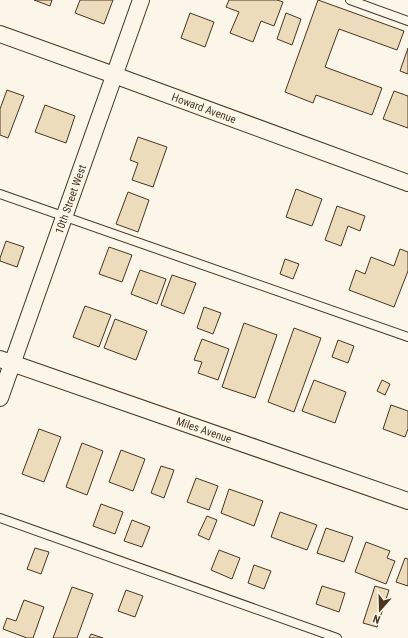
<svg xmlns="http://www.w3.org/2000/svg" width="408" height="638" viewBox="0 0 408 638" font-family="'Roboto Condensed',sans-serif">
<rect width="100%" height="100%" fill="#fbf6e9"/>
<!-- building -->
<g fill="#ecdcbc" stroke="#4a3520">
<path d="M34,0H52L50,6Z"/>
<path d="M80,0H113L104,24L75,13Z"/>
<path d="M229,0H277L283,2L274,26L261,21L253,42L230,33L239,12L226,7Z"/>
<path d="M318,0L404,31L397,50L339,29L325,67L382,88L372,115L316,95L313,103L285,92Z"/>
<path d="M190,13L214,22L205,47L181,38Z"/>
<path d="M286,13L301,19L292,45L277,39Z"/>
<path d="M408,48V74L400,71Z"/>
<path d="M7,90L24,96L8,138L0,135V109Z"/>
<path d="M394,91L408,96V128L383,119Z"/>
<path d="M45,105L75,116L66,143L35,132Z"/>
<path d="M138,137L167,147L153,187L132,180L138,163L130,160Z"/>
<path d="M296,189L322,199L312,226L286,217Z"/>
<path d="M128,192L149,200L138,232L116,224Z"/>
<path d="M337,206L365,216L360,231L348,226L341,246L325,240Z"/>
<path d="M6,241L24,247L17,267L0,261V258Z"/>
<path d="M109,247L132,255L122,282L99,274Z"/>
<path d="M400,249L408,252V271L394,307L349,290L356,270L365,274L371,257L394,266Z"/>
<path d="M285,259L299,264L293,279L280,274Z"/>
<path d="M140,270L166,279L157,304L131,294Z"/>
<path d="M172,275L196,283L184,314L161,305Z"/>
<path d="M85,306L111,315L99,347L73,337Z"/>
<path d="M204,307L221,313L213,334L197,328Z"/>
<path d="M115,319L147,331L136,360L104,348Z"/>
<path d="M244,323L277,335L255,398L222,387Z"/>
<path d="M294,328L321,338L294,412L268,402Z"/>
<path d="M202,339L229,349L218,380L198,373L202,362L194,360Z"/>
<path d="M338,340L354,346L348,363L332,357Z"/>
<path d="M314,380L346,392L335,423L302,411Z"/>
<path d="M382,380L390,384L385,395L377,391Z"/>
<path d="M391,405L408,411V429L405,437L383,429Z"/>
<path d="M39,429L61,437L44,482L22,474Z"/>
<path d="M82,443L103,451L87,495L66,487Z"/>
<path d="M121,450L145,459L133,491L109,482Z"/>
<path d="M161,466L174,470L164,498L151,493Z"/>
<path d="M196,478L218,486L209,510L187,502Z"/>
<path d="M229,489L263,501L254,526L221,513Z"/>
<path d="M101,504L123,512L115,534L93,526Z"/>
<path d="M280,512L317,525L307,550L271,537Z"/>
<path d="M207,516L217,520L209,540L198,535Z"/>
<path d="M132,520L150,527L142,547L124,541Z"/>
<path d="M326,528L353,537L344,562L317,553Z"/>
<path d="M366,542L390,551L387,558L395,561L386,584L355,572Z"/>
<path d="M35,548L49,552L41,574L27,569Z"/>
<path d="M219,550L240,558L232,579L211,570Z"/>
<path d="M405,558L408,559V586L396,582Z"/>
<path d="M254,565L271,571L264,589L248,583Z"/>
<path d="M322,586L345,593L339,612L316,604Z"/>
<path d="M375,586L389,590L377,627L363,623Z"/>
<path d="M72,587L93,594L77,638H53Z"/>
<path d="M126,590L143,596L135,617L118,611Z"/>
<path d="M24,600L44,607L33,638H27L3,629L7,618L16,621Z"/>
<path d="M91,634L103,638H89Z"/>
</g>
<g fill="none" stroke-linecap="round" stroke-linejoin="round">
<defs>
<g id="lane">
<path d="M350,0L408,21"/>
<path d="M0,194L408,337"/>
<path d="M0,518L337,638"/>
</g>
<g id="street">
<path id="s1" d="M0,34L114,75L408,183"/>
<path id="s2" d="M0,359L408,501"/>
<path id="s3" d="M0,398L141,0"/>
</g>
</defs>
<!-- lane casing -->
<use href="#lane" stroke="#4a3520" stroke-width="10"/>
<!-- street casing -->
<use href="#street" stroke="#4a3520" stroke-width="18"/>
<!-- lane -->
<use href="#lane" stroke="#fbf6e9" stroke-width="8"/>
<!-- street -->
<use href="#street" stroke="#fbf6e9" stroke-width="16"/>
</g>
<g text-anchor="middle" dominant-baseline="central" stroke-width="3" stroke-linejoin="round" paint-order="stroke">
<!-- street labels -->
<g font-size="11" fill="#4a3520" stroke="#fbf6e9">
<text stroke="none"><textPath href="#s1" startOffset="217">Howard Avenue</textPath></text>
<text stroke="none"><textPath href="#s3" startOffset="211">10th Street West</textPath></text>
<text stroke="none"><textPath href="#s2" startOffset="216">Miles Avenue</textPath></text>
</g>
</g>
<!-- north arrow -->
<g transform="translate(380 610) rotate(200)" stroke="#fbf6e9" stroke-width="3" paint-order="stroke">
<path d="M0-3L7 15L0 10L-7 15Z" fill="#4a3520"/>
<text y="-6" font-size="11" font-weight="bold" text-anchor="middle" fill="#4a3520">N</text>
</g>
</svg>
